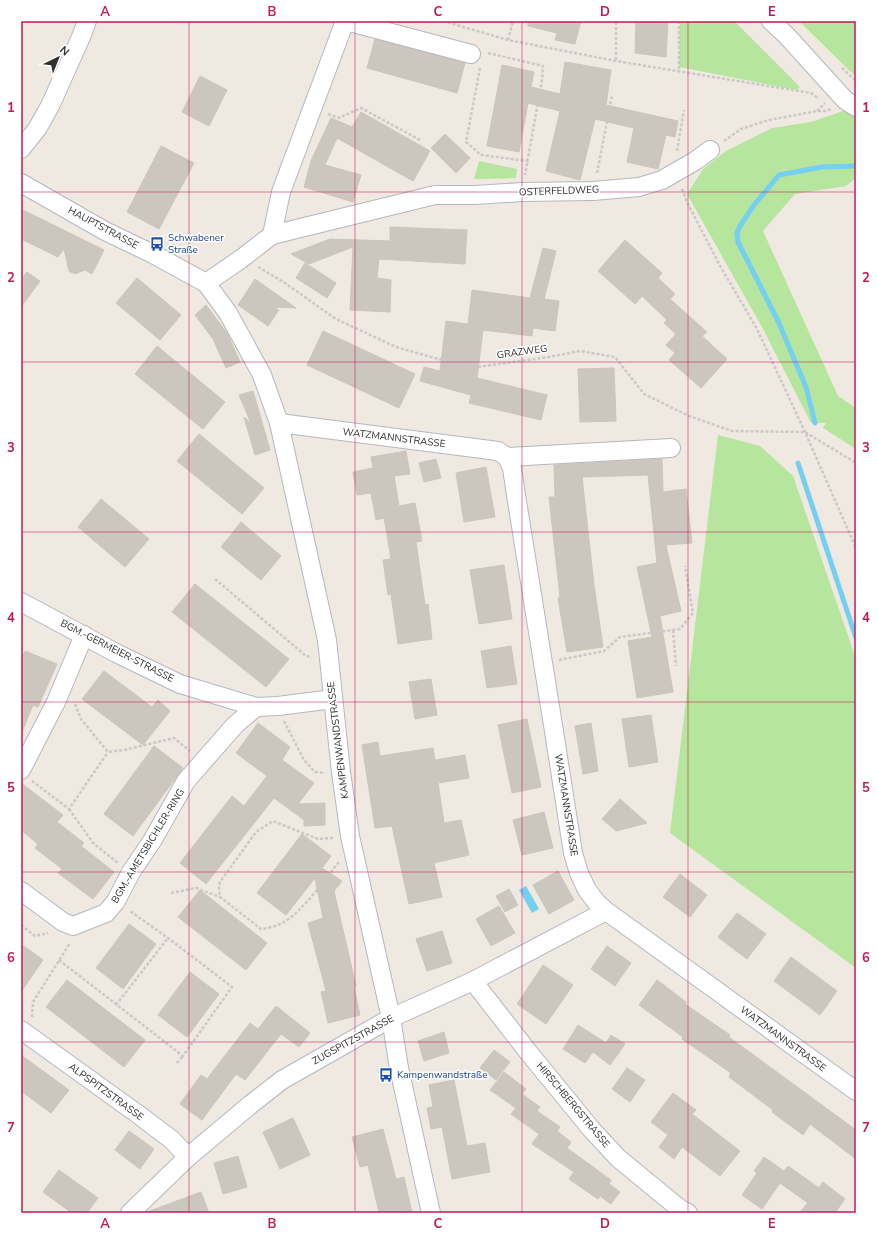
<svg xmlns="http://www.w3.org/2000/svg" width="877" height="1234" viewBox="0 0 877 1234" font-family="'Nunito Sans',sans-serif">
<rect width="100%" height="100%" fill="#efe9e1"/>
<!-- green -->
<g fill="#b6e59e">
<path d="M680,21H734L800,87L797,90L679,67Z"/>
<path d="M799,21H856V77Z"/>
<path d="M856,92V178L846,186L795,194L763,231L838,396L856,408V449L823,428L826,423H811L762,327L687,194L703,169L726,151L772,128L811,122L846,110Z"/>
<path d="M479,161L517,169L516,178L474,179Z"/>
<path d="M718,435L760,446L793,476L856,659V968L670,833Z"/>
</g>
<!-- water -->
<path fill="#75cff0" d="M526,886L539,909L532,913L519,890Z"/>
<g fill="none" stroke-linecap="round" stroke-linejoin="round">
<!-- stream -->
<g stroke="#75cff0" stroke-width="5">
<path d="M815,423L806,387L778,321L738,242L737,233L740,226L754,205L779,175L822,167L856,166"/>
<path d="M798,463L856,638"/>
</g>
</g>
<!-- building -->
<g fill="#cbc7bf" stroke="#cbc5ba">
<path d="M528,21H581L575,44L555,40L557,33L528,26Z"/>
<path d="M636,21H668L666,57L635,53Z"/>
<path d="M375,39L465,63L457,93L367,68Z"/>
<path d="M565,62L611,70L606,105L678,121L675,137L666,135L658,169L627,162L634,128L595,119L580,180L546,171L560,111L528,103L519,152L487,146L502,65L534,72L531,87L560,94Z"/>
<path d="M200,76L227,90L209,126L182,112Z"/>
<path d="M361,112L430,151L413,181L337,138L325,165L361,175L353,202L304,187L311,161L331,118L352,127Z"/>
<path d="M445,134L470,158L456,173L431,148Z"/>
<path d="M161,146L194,163L159,229L127,212Z"/>
<path d="M21,209L104,250L92,274L85,270L75,274L69,271L64,249L58,257L21,239Z"/>
<path d="M390,227L467,230L465,264L379,259L377,278L391,280L390,312L350,310L353,247L309,264L291,254L330,239L390,241Z"/>
<path d="M625,240L662,273L658,278L675,294L670,299L707,332L702,336L727,359L701,388L669,360L675,353L666,345L676,334L664,323L667,320L642,296L635,304L598,271Z"/>
<path d="M543,248L556,251L544,299L559,301L555,331L533,328L532,336L483,330L477,378L547,395L541,420L469,403L471,395L420,381L424,367L440,371L446,321L468,324L472,290L530,298Z"/>
<path d="M305,263L336,283L327,298L296,278Z"/>
<path d="M27,272L40,281L21,307V280Z"/>
<path d="M137,278L181,315L160,340L116,303Z"/>
<path d="M255,279L296,308L273,307L279,310L268,326L238,305Z"/>
<path d="M206,305L227,333L240,362L226,368L213,339L195,315Z"/>
<path d="M323,331L415,374L399,408L307,365Z"/>
<path d="M157,346L225,402L203,429L135,374Z"/>
<path d="M614,368L616,421L580,422L578,369Z"/>
<path d="M253,391L270,450L255,455L244,417L251,423L239,395Z"/>
<path d="M199,434L264,488L242,514L177,461Z"/>
<path d="M406,451L410,474L394,476L399,506L415,503L422,541L416,542L425,605L428,604L432,639L398,644L391,594L388,595L383,560L391,559L384,518L376,520L371,493L357,495L353,472L373,468L371,457Z"/>
<path d="M436,459L441,478L424,482L419,463Z"/>
<path d="M662,459L663,492L686,489L692,543L666,545L681,611L660,616L673,692L637,698L628,641L652,637L637,567L657,563L648,475L582,477L594,585L603,647L567,652L558,598L560,597L549,497H555L554,465Z"/>
<path d="M486,467L495,517L464,522L456,473Z"/>
<path d="M101,499L149,539L125,567L78,527Z"/>
<path d="M241,522L281,556L261,580L221,547Z"/>
<path d="M504,565L512,619L479,624L470,570Z"/>
<path d="M195,584L289,659L266,687L172,612Z"/>
<path d="M511,646L517,684L487,688L481,651Z"/>
<path d="M25,651L57,664L38,707L33,705L21,734V659Z"/>
<path d="M104,671L152,707L158,700L170,711L143,745L82,699Z"/>
<path d="M431,679L437,715L415,719L409,682Z"/>
<path d="M651,715L658,762L629,767L622,719Z"/>
<path d="M527,719L541,787L512,793L498,725Z"/>
<path d="M258,723L290,747L282,760L314,783L298,804L325,803V825L304,826V820L274,798L206,884L180,863L232,796L244,806L267,776L236,753Z"/>
<path d="M591,723L598,771L583,774L575,726Z"/>
<path d="M378,742L380,756L433,748L435,760L465,755L469,778L438,783L444,823L461,820L469,855L434,863L442,897L409,904L392,826L375,828L362,745Z"/>
<path d="M154,746L183,768L133,836L104,814Z"/>
<path d="M21,783L63,815L57,822L84,843L81,846L114,872L93,899L58,873L62,869L35,848L38,844L21,830Z"/>
<path d="M620,799L647,823L616,831L602,819Z"/>
<path d="M544,812L553,848L522,855L513,820Z"/>
<path d="M302,834L331,856L322,868L342,881L334,891L356,986L354,987L360,1015L328,1023L321,992L326,991L308,923L323,918L315,878L286,915L257,893Z"/>
<path d="M558,871L574,900L549,914L533,885Z"/>
<path d="M680,874L707,895L690,917L663,897Z"/>
<path d="M509,889L518,905L505,912L496,896Z"/>
<path d="M200,890L267,943L246,970L178,917Z"/>
<path d="M499,906L515,933L491,946L476,919Z"/>
<path d="M737,913L766,934L747,959L718,937Z"/>
<path d="M129,924L156,944L123,989L96,968Z"/>
<path d="M442,931L452,963L427,971L416,939Z"/>
<path d="M21,944L43,960L21,992Z"/>
<path d="M607,946L631,963L615,986L591,969Z"/>
<path d="M791,957L837,991L820,1015L774,981Z"/>
<path d="M543,965L573,985L546,1024L517,1004Z"/>
<path d="M190,972L219,994L187,1037L158,1015Z"/>
<path d="M67,980L145,1040L124,1067L46,1007Z"/>
<path d="M657,980L686,1002L685,1004L730,1035L729,1037L856,1130V1159L810,1124L803,1135L772,1112L773,1110L729,1077L731,1073L682,1039L683,1037L639,1005Z"/>
<path d="M276,1006L310,1033L299,1047L281,1034L245,1080L236,1074L202,1120L180,1104L201,1075L207,1079L250,1023L258,1029Z"/>
<path d="M578,1025L606,1043L611,1035L625,1044L610,1065L593,1052L585,1063L563,1049Z"/>
<path d="M444,1032L449,1053L424,1061L418,1041Z"/>
<path d="M494,1050L510,1062L496,1080L480,1068Z"/>
<path d="M21,1055L69,1090L51,1113L21,1091Z"/>
<path d="M627,1068L645,1080L630,1102L612,1089Z"/>
<path d="M504,1072L526,1089L522,1094L540,1107L537,1111L560,1127L557,1131L571,1142L567,1148L611,1180L609,1184L620,1192L611,1204L600,1196L598,1199L569,1179L574,1172L532,1144L539,1134L511,1114L516,1108L490,1090Z"/>
<path d="M454,1080L467,1146L485,1143L490,1172L452,1179L442,1127L431,1129L427,1108L433,1107L429,1085Z"/>
<path d="M673,1093L696,1110L692,1114L740,1151L720,1176L682,1147L674,1159L659,1147L668,1135L651,1122Z"/>
<path d="M293,1118L310,1155L280,1169L263,1132Z"/>
<path d="M383,1129L396,1179L404,1177L412,1213H379L368,1165L360,1167L352,1137Z"/>
<path d="M129,1131L154,1149L140,1169L115,1150Z"/>
<path d="M238,1156L247,1187L223,1194L214,1163Z"/>
<path d="M764,1157L784,1171L788,1166L819,1188L823,1182L845,1199L835,1213H799L808,1203L780,1183L762,1209L742,1195L757,1173L754,1171Z"/>
<path d="M59,1170L98,1198L87,1213H72L43,1192Z"/>
<path d="M201,1192L209,1213H148L147,1212Z"/>
</g>
<g fill="none" stroke-linecap="round" stroke-linejoin="round">
<defs>
<g id="minor">
<path d="M346,21L471,54"/>
<path d="M771,21L787,36L845,100L856,107"/>
<path d="M21,149L37,129L50,106L81,37L87,21"/>
<path d="M21,183L105,231L153,254L206,283L228,313L262,375L279,423L327,640L341,772L350,836L391,1018L399,1068L431,1213"/>
<path d="M272,235L435,195H475L522,192L593,191L639,187L662,180L695,161L710,150"/>
<path d="M206,283L241,259L272,235L281,192L345,21"/>
<path d="M279,423L498,451L507,457L512,468L516,495L553,725L573,853L579,873L587,890L597,903L606,911L856,1091"/>
<path d="M507,457L671,448"/>
<path d="M21,602L116,653L180,684L256,707L278,706L333,699"/>
<path d="M21,770L56,702L84,635"/>
<path d="M21,891L63,922L73,926L106,913L116,901L131,872L152,841L186,781L235,725L256,707"/>
<path d="M473,981L529,1053L592,1130L618,1158L680,1209L688,1213"/>
<path d="M21,1030L139,1115L172,1140L188,1157"/>
<path d="M130,1213L188,1157L250,1105L282,1080L391,1018L473,981L606,911"/>
</g>
</defs>
<!-- minor casing -->
<use href="#minor" stroke="#b4b7c1" stroke-width="20"/>
<!-- path -->
<g stroke="#c9c9c9" stroke-width="2.5" stroke-dasharray="3 2" stroke-linecap="butt">
<path d="M443,21L508,40L616,61L811,93L819,99"/>
<path d="M679,21V71"/>
<path d="M508,40L513,21"/>
<path d="M488,53L543,66L542,80L525,175"/>
<path d="M616,60V21"/>
<path d="M480,68L466,142L481,155L528,161"/>
<path d="M842,68L856,81"/>
<path d="M817,111L825,103"/>
<path d="M328,114L339,118L361,108L420,140"/>
<path d="M724,141L741,129L769,120L817,111H826L831,109"/>
<path d="M677,151L684,110"/>
<path d="M597,173L612,95"/>
<path d="M682,189L688,204L719,264L757,329L805,432L856,548"/>
<path d="M258,267L282,281L336,319L396,347L470,368L549,357L580,351L615,357L644,394L689,416L732,431L805,432L856,463"/>
<path d="M215,579L306,656L312,657"/>
<path d="M673,630L676,666"/>
<path d="M559,660L604,651L620,637L680,629L693,613L685,566"/>
<path d="M75,704L81,719L108,752L124,750L174,738L190,751"/>
<path d="M284,721L304,760L315,772L324,773"/>
<path d="M32,781L69,809L108,752"/>
<path d="M69,809L93,843L118,863"/>
<path d="M333,838L318,839L273,821L256,832L220,882L219,888L220,897L261,929C269,928 277,926 284,922C304,910 324,880 339,862"/>
<path d="M171,893L196,888L220,897"/>
<path d="M21,925L35,936L48,933"/>
<path d="M59,960L183,1056L232,987L168,938L130,911"/>
<path d="M116,1005L168,938"/>
<path d="M32,1017L33,1002L70,943"/>
<path d="M177,1063L183,1056"/>
</g>
<!-- minor -->
<use href="#minor" stroke="#fff" stroke-width="18"/>
</g>
<!-- grid -->
<path fill="none" stroke="#c2185b" stroke-width="1" stroke-opacity="0.55" d="M189,21V1213M355,21V1213M522,21V1213M688,21V1213M21,192H856M21,362H856M21,532H856M21,702H856M21,872H856M21,1042H856"/>
<!-- icons -->
<defs>
<symbol id="bus-bare" viewBox="-9 -9 18 18"><path d="M-5-6H5V4H4V6H2V4H-2V6H-4V4H-5ZM-3.5-4V0h7V-4ZM-3.5 1.2v1.5H-2V1.2ZM2 1.2v1.5H3.5V1.2Z" fill="#1a4fb4" stroke="#fff" stroke-width="2.5" paint-order="stroke"/></symbol>
</defs>
<g fill-rule="evenodd">
<use href="#bus-bare" x="147" y="234" width="20" height="20"/>
<use href="#bus-bare" x="376" y="1065" width="20" height="20"/>
</g>
<g text-anchor="middle" dominant-baseline="central" stroke-width="3" stroke-linejoin="round" paint-order="stroke">
<!-- street labels -->
<g font-size="10" fill="#2e2e2e" stroke="#fff">
<text transform="translate(559 191) rotate(-2)">OSTERFELDWEG</text>
<text transform="translate(103 228) rotate(28)">HAUPTSTRASSE</text>
<text transform="translate(522 352) rotate(-8)">GRAZWEG</text>
<text transform="translate(394 438) rotate(7)">WATZMANNSTRASSE</text>
<text transform="translate(117 651) rotate(27)">BGM.-GERMEIER-STRASSE</text>
<text transform="translate(338 740) rotate(-97)">KAMPENWANDSTRASSE</text>
<text transform="translate(566 805) rotate(81)">WATZMANNSTRASSE</text>
<text transform="translate(148 846) rotate(-59)">BGM.-AMETSBICHLER-RING</text>
<text transform="translate(783 1039) rotate(36)">WATZMANNSTRASSE</text>
<text transform="translate(353 1040) rotate(-29)">ZUGSPITZSTRASSE</text>
<text transform="translate(106 1092) rotate(36)">ALPSPITZSTRASSE</text>
<text transform="translate(573 1105) rotate(50)">HIRSCHBERGSTRASSE</text>
</g>
<!-- transit labels -->
<g font-size="10" fill="#164399" stroke="#fff" text-anchor="start">
<text x="168" y="238">Schwabener<tspan x="168" dy="12">Straße</tspan></text>
<text x="397" y="1075">Kampenwandstraße</text>
</g>
</g>
<!-- border -->
<rect width="877" height="1234" fill="none" stroke="#ffffff" stroke-width="44"/>
<!-- north arrow -->
<g transform="translate(58 58) rotate(43)" stroke="#ffffff" stroke-width="3" paint-order="stroke">
<path d="M0-3L7 15L0 10L-7 15Z" fill="#2e2e2e"/>
<text y="-6" font-size="11" font-weight="bold" text-anchor="middle" fill="#2e2e2e">N</text>
</g>
<rect x="22" y="22" width="833" height="1190" fill="none" stroke="#c2185b" stroke-width="1.5"/>
<g font-size="13" text-anchor="middle" font-weight="bold" fill="#c2185b">
<text x="105" y="16">A</text>
<text x="272" y="16">B</text>
<text x="438" y="16">C</text>
<text x="605" y="16">D</text>
<text x="772" y="16">E</text>
<text x="11" y="112">1</text>
<text x="866" y="112">1</text>
<text x="11" y="282">2</text>
<text x="866" y="282">2</text>
<text x="11" y="452">3</text>
<text x="866" y="452">3</text>
<text x="11" y="622">4</text>
<text x="866" y="622">4</text>
<text x="11" y="792">5</text>
<text x="866" y="792">5</text>
<text x="11" y="962">6</text>
<text x="866" y="962">6</text>
<text x="11" y="1132">7</text>
<text x="866" y="1132">7</text>
<text x="105" y="1228">A</text>
<text x="272" y="1228">B</text>
<text x="438" y="1228">C</text>
<text x="605" y="1228">D</text>
<text x="772" y="1228">E</text>
</g>
</svg>
